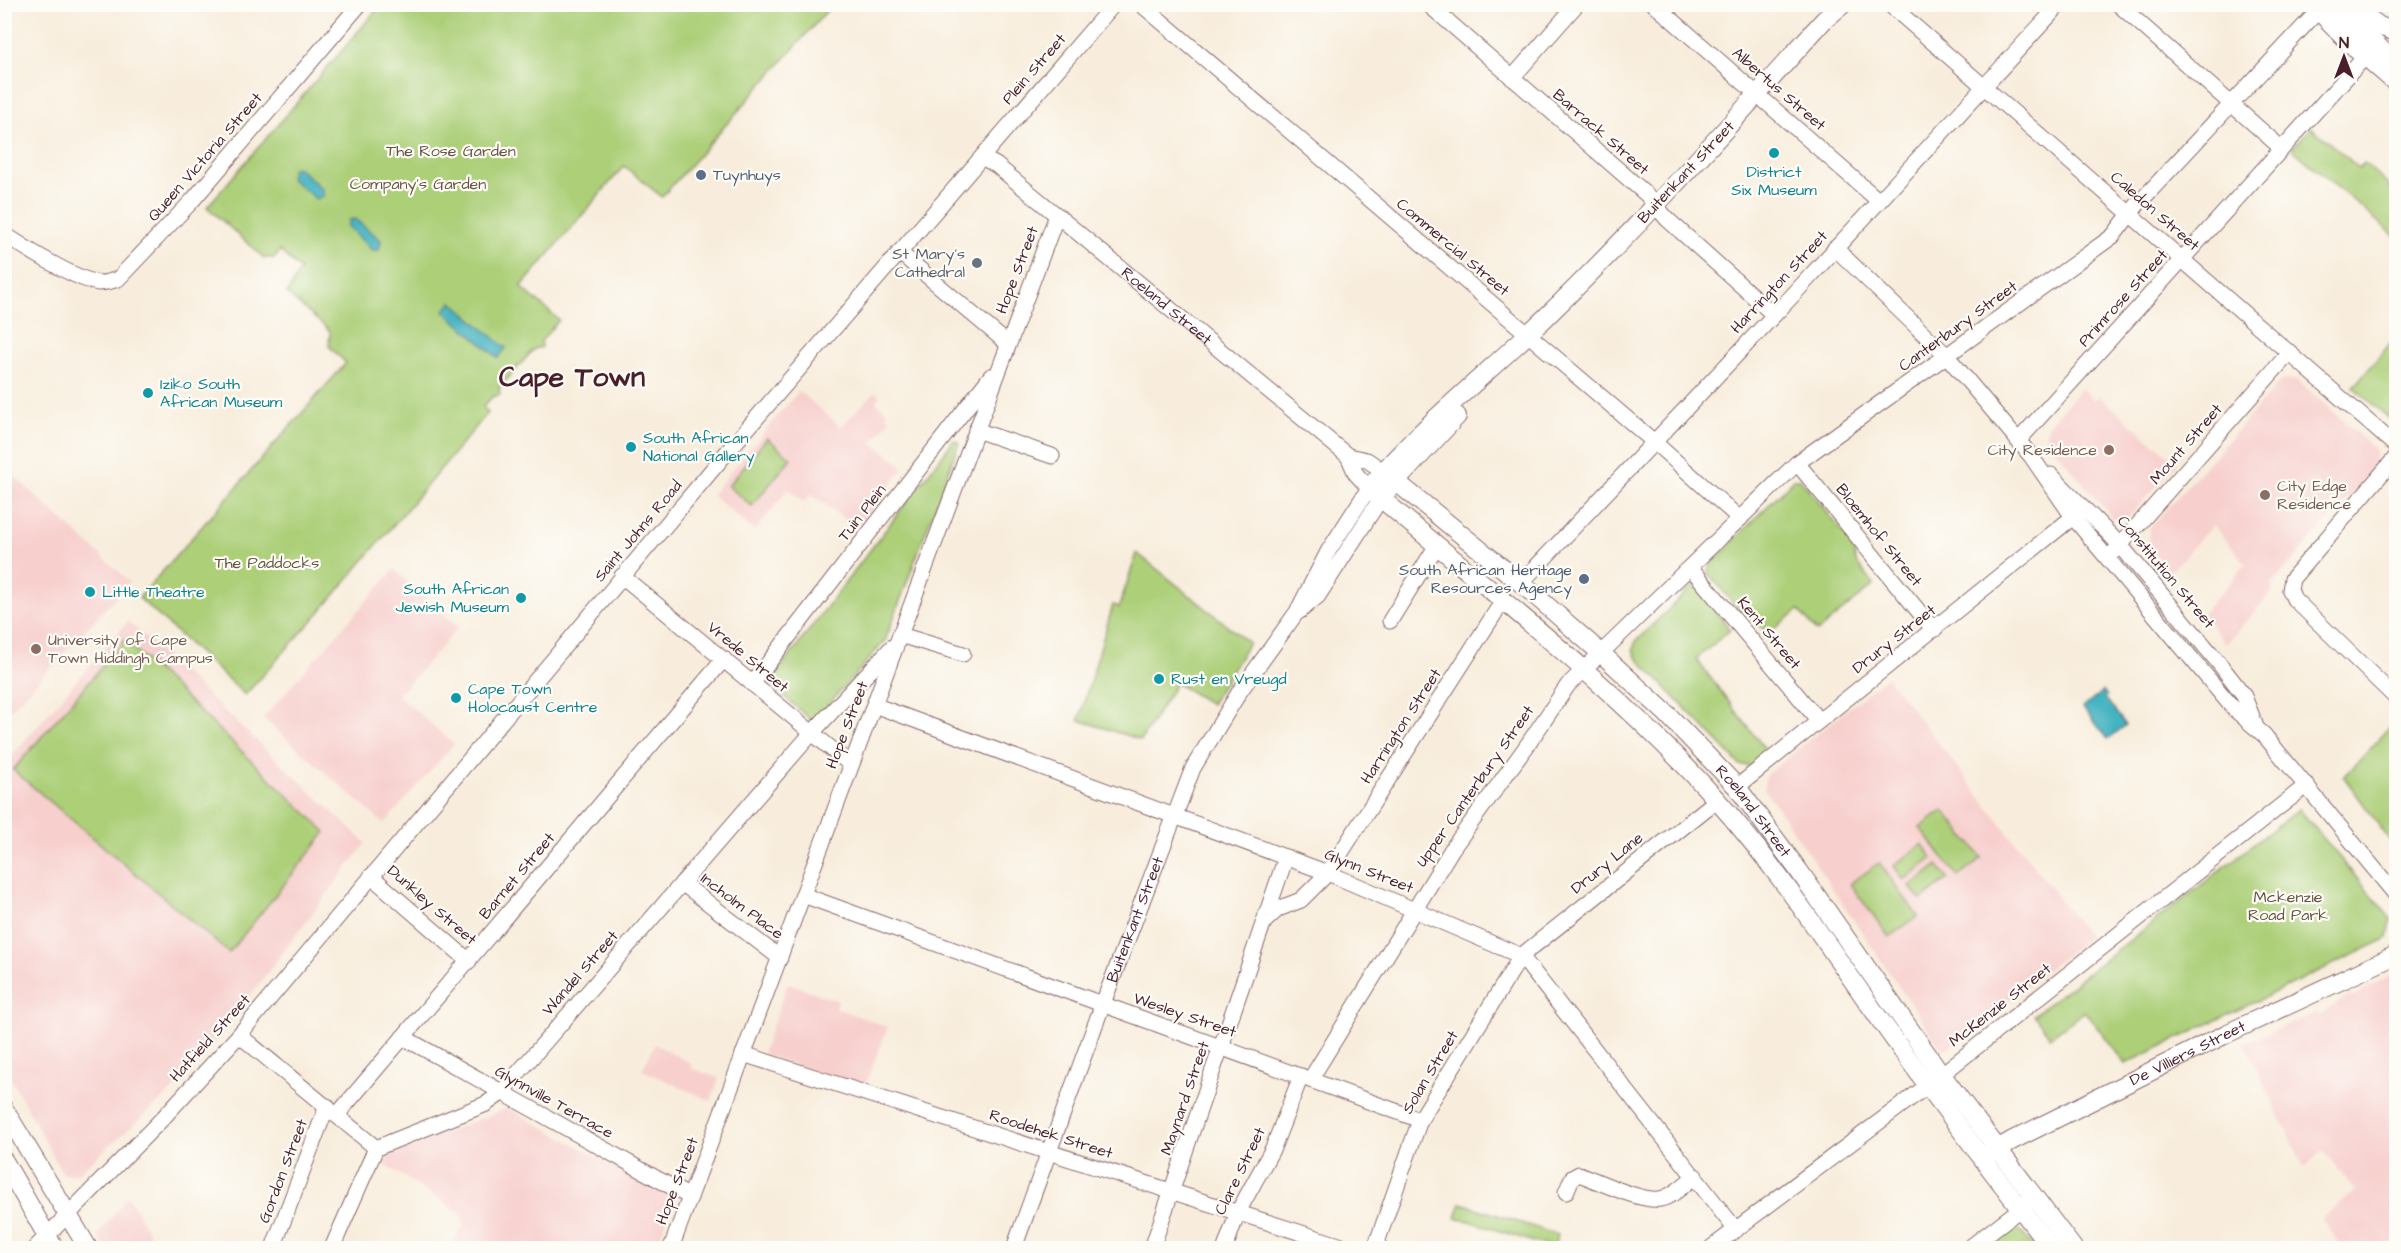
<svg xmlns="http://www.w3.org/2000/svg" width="2401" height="1253" viewBox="0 0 2401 1253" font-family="'Architects Daughter',sans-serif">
<rect width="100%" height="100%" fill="#fdfcf7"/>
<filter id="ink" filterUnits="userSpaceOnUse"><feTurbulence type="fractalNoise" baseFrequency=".0167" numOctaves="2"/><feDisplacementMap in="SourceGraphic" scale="12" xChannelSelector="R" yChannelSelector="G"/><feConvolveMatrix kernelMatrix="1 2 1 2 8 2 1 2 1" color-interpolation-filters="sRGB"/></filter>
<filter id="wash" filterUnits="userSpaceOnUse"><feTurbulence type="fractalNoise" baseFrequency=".008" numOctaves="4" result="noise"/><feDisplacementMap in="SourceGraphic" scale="24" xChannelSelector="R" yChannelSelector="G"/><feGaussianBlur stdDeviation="1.35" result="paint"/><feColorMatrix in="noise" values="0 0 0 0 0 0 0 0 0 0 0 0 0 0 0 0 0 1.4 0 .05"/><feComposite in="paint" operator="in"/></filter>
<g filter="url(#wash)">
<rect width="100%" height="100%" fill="#f8eddc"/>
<!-- built -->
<g fill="#f7d0ce">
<path d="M2297,380L2375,449L2376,466L2272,584L2273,591L2226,644L2202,614L2246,564L2213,525L2169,573L2149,548V529L2281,381Z"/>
<path d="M2081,388L2094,401L2099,396L2177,463L2127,519L2112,518L2046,438L2047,426Z"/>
<path d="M799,391L841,427L875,392L880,396L876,401L888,413L886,416L890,419L872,442L904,467L858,529L811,494L804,502L788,489L755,531L711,495Z"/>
<path d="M4,467L130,582L5,716H4Z"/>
<path d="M394,570L459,627L398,695L454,744L384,824L263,718Z"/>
<path d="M128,621L366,843L188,1077L77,1174H63L5,1068L4,765Z"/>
<path d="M1887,677L2089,937L1947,1049L1940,1047L1764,788L1766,775Z"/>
<path d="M2391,975L2394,978L2396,976V1240L2390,1248H2342L2321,1218L2355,1191L2324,1151L2304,1167L2245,1043L2316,1013L2318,1017L2350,995L2353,997Z"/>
<path d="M788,983L838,1001L836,1008L888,1027L864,1088L762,1054Z"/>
<path d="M655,1044L692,1064L691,1068L719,1078L711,1101L642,1070Z"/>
<path d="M508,1108L667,1195L671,1208L656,1248H448L465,1224L461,1220L464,1215L382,1163L390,1155Z"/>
<path d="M128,1196L157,1248L167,1243L170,1248H105L98,1235Z"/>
</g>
<!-- green -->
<g fill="#accf78" stroke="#7b7752" stroke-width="1.5">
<path d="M381,5H832L662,197L624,166L521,287L559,320L541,341L542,347L534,349L499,388L500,395L492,397L483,407L488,413L320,612L245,695L139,598L346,363L329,346L330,331L287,294L300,270L280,251L275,258H264L207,207Z"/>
<path d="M2311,127L2359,168L2364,163L2396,192V237L2292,149Z"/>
<path d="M2396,337V424L2353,387Z"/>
<path d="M767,438L791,458L752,506L728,486Z"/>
<path d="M954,440L959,443L885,641L813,722L769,683Z"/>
<path d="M1794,479H1800L1852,543L1856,562L1874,585L1817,632L1799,610L1767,634L1750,613L1743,615L1707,572L1713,562Z"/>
<path d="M1137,553L1249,643L1211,704L1176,683L1141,740L1079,720L1113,605L1119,607Z"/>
<path d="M1696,583L1730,630L1696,659L1768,753L1753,766L1740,765L1636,657L1633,649L1636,641Z"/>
<path d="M125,640L326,832L229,953L13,770Z"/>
<path d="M2396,721V849L2344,777Z"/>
<path d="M2299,809L2391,919L2388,938L2125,1064L2085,1011L2050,1037L2034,1015Z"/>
<path d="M1944,810L1982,858L1958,877L1920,828Z"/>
<path d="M1922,844L1933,858L1904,880L1894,866Z"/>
<path d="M1879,863L1918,916L1889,937L1850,884Z"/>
<path d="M1938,865L1948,879L1921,900L1910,887Z"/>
<path d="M1461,1203L1558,1235L1553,1248L1456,1217Z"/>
<path d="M2007,1228L2019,1230L2035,1248H1976L1994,1234Z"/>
</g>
<!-- water -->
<g fill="#45b3c1" stroke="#486976" stroke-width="1.5">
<path d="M292,168H299L323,190V197L316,199L290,178Z"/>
<path d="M355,219L381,240L379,250H372L348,227L349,220Z"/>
<path d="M452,302L506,348L498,358L444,311Z"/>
<path d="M2103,691L2107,696L2105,698L2126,725L2108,739L2083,708Z"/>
</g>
</g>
<g filter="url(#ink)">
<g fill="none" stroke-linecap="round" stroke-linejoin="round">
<defs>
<g id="minor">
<path d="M1141,4L1653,441L1740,519"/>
<path d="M1428,4L1646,194L1667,219L1774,315"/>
<path d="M1654,4L1879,201"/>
<path d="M1889,4L2396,446"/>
<path d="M2118,4L2280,147"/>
<path d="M2365,58L2396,85"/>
<path d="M1512,78L1577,4"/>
<path id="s1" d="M983,158L996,165L1348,456L1367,460L1383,471"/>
<path d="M4,234C25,248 76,280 99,283C105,283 112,281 118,279L192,201L360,4"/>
<path d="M1835,248L1947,356L2031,456L2073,517L2129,584L2233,708L2264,735L2396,895"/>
<path d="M899,252L1008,344"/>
<path d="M976,430L1052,456"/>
<path d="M2018,441L2372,49"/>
<path d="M2396,457L2292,579L2290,590L2294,599L2396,698"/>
<path d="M1797,463L1934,630"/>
<path d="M2051,475L2121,546L2218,662L2243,694L2255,724"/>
<path d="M2114,552L2290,352"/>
<path d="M1691,568L1819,721"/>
<path d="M622,576L851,765"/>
<path d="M1521,583L1793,295L2060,4"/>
<path d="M1300,611L1318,596L1381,498"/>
<path d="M1390,621L1437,545"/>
<path d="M900,635L963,654"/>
<path d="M752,684L991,376"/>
<path d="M874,705L1328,873L1521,956L1736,1230"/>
<path d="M1737,787L2073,517"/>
<path d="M371,876L469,961"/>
<path d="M682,883L780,958"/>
<path d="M803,895L1420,1120"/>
<path d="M1264,922L1278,909L1301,900L1328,873L1504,599"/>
<path d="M239,1035L376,1148"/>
<path d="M403,1037L690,1197"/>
<path d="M743,1054L1348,1248"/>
<path d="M1310,1080L1452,849L1526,747L1568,685L1797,463L2113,236L2137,205L2318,11"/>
<path d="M337,1115L724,659"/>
<path d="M376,1148L486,1104L500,1094L811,734L892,647"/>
<path d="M1566,1192L1572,1178L1579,1174C1598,1181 1641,1202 1660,1199C1673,1197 1685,1184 1695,1176"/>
<path d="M35,1248L162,1119L239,1035L722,458L1114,4"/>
<path d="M273,1248L327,1106"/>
<path d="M332,1248L376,1148"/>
<path d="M671,1248L1057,215"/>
<path id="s2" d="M1014,1248L1102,1006L1193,768L1240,691L1297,612L1329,550L1369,488L1356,474L1348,456"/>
<path d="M1152,1248L1286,857"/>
<path d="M1225,1248L1238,1212L1273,1148L1301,1076"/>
<path d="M1375,1248L1420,1120L1521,956L1717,800"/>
<path d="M1711,1248L1927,1086L2307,785"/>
<path d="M1969,1248L2028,1203"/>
</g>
<g id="major">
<path d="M1843,4L1824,20C1733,121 1643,223 1545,318C1487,374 1421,426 1369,488C1486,589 1611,682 1715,798C1777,867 1828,946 1881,1021C1936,1098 1993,1173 2051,1248"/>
<path d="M2312,4L2365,58L2396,62"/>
<path d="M2333,4L2395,62"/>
<path d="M2350,4L2379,26L2396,32"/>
<path id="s3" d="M1383,471L1521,583L1602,654L1667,714L1737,787L1799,871L1941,1074L2073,1248"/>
<path d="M1388,490L1457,416"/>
<path d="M4,1109L88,1248"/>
<path id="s4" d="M1987,1155L2013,1140L2228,1033L2396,955"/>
<path d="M4,1161L54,1248"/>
</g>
</defs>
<!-- minor casing -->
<use href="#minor" stroke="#876769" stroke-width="17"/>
<!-- major casing -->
<use href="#major" stroke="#876769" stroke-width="20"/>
<!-- minor -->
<use href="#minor" stroke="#fff" stroke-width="15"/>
<!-- major -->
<use href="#major" stroke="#fff" stroke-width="18"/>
</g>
</g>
<!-- markers -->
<g fill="#0f9aa8" stroke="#fdfcf7" stroke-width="2">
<circle cx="1774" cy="153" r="6"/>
<circle cx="148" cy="393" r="6"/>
<circle cx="631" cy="447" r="6"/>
<circle cx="90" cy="592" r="6"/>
<circle cx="521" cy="598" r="6"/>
<circle cx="1159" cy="679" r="6"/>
<circle cx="456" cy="698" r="6"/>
</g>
<g fill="#5c6f8a" stroke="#fdfcf7" stroke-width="2">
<circle cx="701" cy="175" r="6"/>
<circle cx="1584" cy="579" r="6"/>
</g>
<circle fill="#6b7280" stroke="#fdfcf7" stroke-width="2" cx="977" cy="263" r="6"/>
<g fill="#8d6e63" stroke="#fdfcf7" stroke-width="2">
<circle cx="2109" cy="450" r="6"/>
<circle cx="2265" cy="495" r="6"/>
<circle cx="36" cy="649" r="6"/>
</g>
<g text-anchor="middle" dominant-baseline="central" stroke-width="4.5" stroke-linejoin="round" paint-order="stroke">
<!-- street labels -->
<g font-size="16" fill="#4a1f2b" stroke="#fdfcf7">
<text transform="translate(1034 69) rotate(-49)">Plein Street</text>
<text transform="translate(1779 89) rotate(41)">Albertus Street</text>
<text transform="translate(1601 132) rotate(41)">Barrack Street</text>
<text transform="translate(205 157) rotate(-49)">Queen Victoria Street</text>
<text transform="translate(1686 172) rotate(-47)">Buitenkant Street</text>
<text transform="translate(2155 211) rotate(41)">Caledon Street</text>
<text transform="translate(1453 247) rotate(40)">Commercial Street</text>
<text transform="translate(1017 270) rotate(-69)">Hope Street</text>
<text transform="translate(1779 282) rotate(-47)">Harrington Street</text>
<text transform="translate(2123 298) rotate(-48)">Primrose Street</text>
<text stroke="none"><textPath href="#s1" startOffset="236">Roeland Street</textPath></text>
<text transform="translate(1958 326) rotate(-36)">Canterbury Street</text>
<text transform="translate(2186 444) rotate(-49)">Mount Street</text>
<text transform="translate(862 513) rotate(-52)">Tuin Plein</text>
<text transform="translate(638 531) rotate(-50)">Saint Johns Road</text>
<text transform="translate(1879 535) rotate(51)">Bloemhof Street</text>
<text transform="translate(2166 572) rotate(50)">Constitution Street</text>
<text transform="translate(1769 633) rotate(50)">Kent Street</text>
<text transform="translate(1894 639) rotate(-38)">Drury Street</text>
<text transform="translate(748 657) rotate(40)">Vrede Street</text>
<text transform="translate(847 725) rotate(-69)">Hope Street</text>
<text transform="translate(1401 726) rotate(-57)">Harrington Street</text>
<text transform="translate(1475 786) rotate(-55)">Upper Canterbury Street</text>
<text stroke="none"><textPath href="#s3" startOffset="504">Roeland Street</textPath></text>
<text transform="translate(1607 863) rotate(-39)">Drury Lane</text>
<text transform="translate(1369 871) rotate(22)">Glynn Street</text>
<text transform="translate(517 876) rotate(-50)">Barnet Street</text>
<text transform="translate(432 905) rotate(41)">Dunkley Street</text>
<text transform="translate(742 906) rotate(37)">Incholm Place</text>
<text stroke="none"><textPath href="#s2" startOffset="350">Buitenkant Street</textPath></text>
<text transform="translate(580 973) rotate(-49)">Wandel Street</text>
<text transform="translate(2000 1005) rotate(-38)">McKenzie Street</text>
<text transform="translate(1185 1015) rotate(19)">Wesley Street</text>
<text transform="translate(210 1038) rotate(-48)">Hatfield Street</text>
<text stroke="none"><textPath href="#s4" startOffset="225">De Villiers Street</textPath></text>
<text transform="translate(1430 1072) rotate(-59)">Solan Street</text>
<text transform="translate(1185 1098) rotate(-71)">Maynard Street</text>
<text transform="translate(554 1102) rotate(29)">Glynnville Terrace</text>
<text transform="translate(1051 1134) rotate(18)">Roodehek Street</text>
<text transform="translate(283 1171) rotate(-69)">Gordon Street</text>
<text transform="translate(1240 1171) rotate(-64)">Clare Street</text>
<text transform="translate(677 1181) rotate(-69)">Hope Street</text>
</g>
<!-- park labels -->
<g font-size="16" fill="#675442" stroke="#fdfcf7">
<text x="451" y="151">The Rose Garden</text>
<text x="418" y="184">Company's Garden</text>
<text x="267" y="563">The Paddocks</text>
<text x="2288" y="897">Mckenzie<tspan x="2288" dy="18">Road Park</tspan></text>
</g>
<!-- culture labels -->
<g font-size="16" fill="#0d838f" stroke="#fdfcf7" text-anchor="start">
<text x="1774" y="172" text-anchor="middle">District<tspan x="1774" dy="18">Six Museum</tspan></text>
<text x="160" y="384">Iziko South<tspan x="160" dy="18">African Museum</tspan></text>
<text x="643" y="438">South African<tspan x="643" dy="18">National Gallery</tspan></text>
<text x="509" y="589" text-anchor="end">South African<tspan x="509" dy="18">Jewish Museum</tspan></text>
<text x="102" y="592">Little Theatre</text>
<text x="1171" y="679">Rust en Vreugd</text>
<text x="468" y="689">Cape Town<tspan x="468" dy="18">Holocaust Centre</tspan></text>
</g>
<!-- service labels -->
<g font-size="16" fill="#4e5e75" stroke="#fdfcf7" text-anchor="start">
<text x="713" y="175">Tuynhuys</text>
<text x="1572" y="570" text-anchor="end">South African Heritage<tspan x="1572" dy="18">Resources Agency</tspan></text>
</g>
<!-- worship labels -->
<g font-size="16" fill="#5b616d" stroke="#fdfcf7" text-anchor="end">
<text x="965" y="254">St Mary's<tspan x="965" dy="18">Cathedral</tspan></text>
</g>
<!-- education labels -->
<g font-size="16" fill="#785e54" stroke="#fdfcf7" text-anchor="start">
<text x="2097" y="450" text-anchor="end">City Residence</text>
<text x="2277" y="486">City Edge<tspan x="2277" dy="18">Residence</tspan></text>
<text x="48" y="640">University of Cape<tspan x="48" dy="18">Town Hiddingh Campus</tspan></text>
</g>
<!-- town labels -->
<g font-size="28" font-weight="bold" fill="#4a1f2b" stroke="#fdfcf7">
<text x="572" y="377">Cape Town</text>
</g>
</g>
<!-- margin -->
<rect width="2401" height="1253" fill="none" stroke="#fdfcf7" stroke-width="24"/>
<!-- north arrow -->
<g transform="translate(2344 57)" stroke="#fdfcf7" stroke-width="4.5" paint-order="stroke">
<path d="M0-4.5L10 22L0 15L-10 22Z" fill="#4a1f2b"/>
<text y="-9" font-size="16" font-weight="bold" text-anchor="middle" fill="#4a1f2b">N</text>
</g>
</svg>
